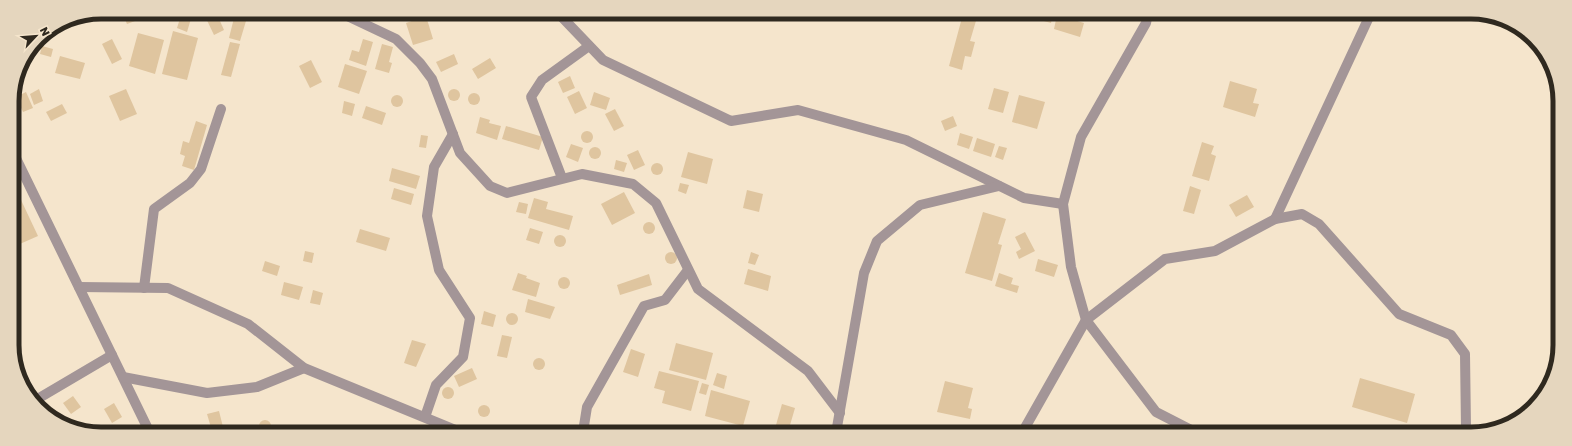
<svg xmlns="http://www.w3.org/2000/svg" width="1572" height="446" viewBox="0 0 1572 446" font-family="'Golos Text',sans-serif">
<rect width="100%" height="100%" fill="#f5e5cc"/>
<!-- building -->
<g fill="#dfc59f">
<path d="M130,12H141L143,18L127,24L123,15Z"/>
<path d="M182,12H193L187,32L177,28Z"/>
<path d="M203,12H216L224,30L214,35Z"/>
<path d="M963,14H978L970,41L975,42L971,57L965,56L962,70L949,66Z"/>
<path d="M1042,14H1053L1051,23L1040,20Z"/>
<path d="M1057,15L1084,23L1080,37L1054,29Z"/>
<path d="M426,16L433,39L413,45L406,23Z"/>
<path d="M234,18L246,21L240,41L229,38Z"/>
<path d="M173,31L198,38L187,80L162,74Z"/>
<path d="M138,33L164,40L155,74L129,66Z"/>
<path d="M112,39L122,59L112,64L102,44Z"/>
<path d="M363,39L373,42L366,66L349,60L352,50L359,52Z"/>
<path d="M230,42L240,44L231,77L221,75Z"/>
<path d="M382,44L393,47L389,62L392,63L389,73L375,69Z"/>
<path d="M42,46L53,49L51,57L40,54Z"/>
<path d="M454,54L458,64L441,72L436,62Z"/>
<path d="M60,56L85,63L80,79L55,73Z"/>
<path d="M24,58L28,68L18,72L21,62Z"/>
<path d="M490,58L496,68L478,79L472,69Z"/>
<path d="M311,60L322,82L310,88L299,66Z"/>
<path d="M345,64L367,71L359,94L338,87Z"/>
<path d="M570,76L575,88L563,93L558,82Z"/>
<path d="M1230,81L1257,89L1253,103L1259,104L1255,117L1223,107Z"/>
<path d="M994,88L1009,92L1003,113L988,109Z"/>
<circle cx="454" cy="95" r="6"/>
<path d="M39,89L43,101L34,105L30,94Z"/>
<path d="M126,89L137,114L120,121L109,96Z"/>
<path d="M579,91L587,108L575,114L567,97Z"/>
<path d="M26,92L33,108L23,112L16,97Z"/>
<path d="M594,92L610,98L606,110L590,105Z"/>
<circle cx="474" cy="99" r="6"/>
<circle cx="397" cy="101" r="6"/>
<path d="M1019,95L1045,102L1037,129L1012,122Z"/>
<path d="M344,101L355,104L352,116L342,113Z"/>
<path d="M62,104L67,113L51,121L46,112Z"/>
<path d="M366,106L386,113L382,125L362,118Z"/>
<path d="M615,109L624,126L614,131L605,114Z"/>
<path d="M953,116L957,126L945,131L941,121Z"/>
<path d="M480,117L490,120L489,123L501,126L497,140L476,133Z"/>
<path d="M196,121L207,125L194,170L182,166L185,156L180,154L183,141L189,143Z"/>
<path d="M506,126L543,137L539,150L502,139Z"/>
<circle cx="587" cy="137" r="6"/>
<path d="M960,133L973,137L969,149L957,145Z"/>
<path d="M421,135L428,136L426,148L419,147Z"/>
<path d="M977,138L995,144L991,157L973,151Z"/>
<path d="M1202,142L1214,146L1211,154L1216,156L1209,181L1192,176Z"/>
<path d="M571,144L583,148L578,162L566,157Z"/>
<path d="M999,146L1007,148L1003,160L995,157Z"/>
<circle cx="595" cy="153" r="6"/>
<path d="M638,150L645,165L634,170L627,155Z"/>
<path d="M688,152L713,159L707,184L681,177Z"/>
<path d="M616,160L627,163L624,172L614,169Z"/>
<circle cx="657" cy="169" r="6"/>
<path d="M392,168L420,176L416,189L389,181Z"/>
<path d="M13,183L38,236L13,247Z"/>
<path d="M680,183L689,185L686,194L678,191Z"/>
<path d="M1190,186L1201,190L1194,214L1183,211Z"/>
<path d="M394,188L414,194L411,205L391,199Z"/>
<path d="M747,190L763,194L759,212L743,208Z"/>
<path d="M624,192L635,213L612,225L601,204Z"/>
<path d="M1247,195L1254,207L1236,217L1229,205Z"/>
<path d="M534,198L548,202L546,209L573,216L569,230L528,218Z"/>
<path d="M519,202L528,204L526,214L516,212Z"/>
<path d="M983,212L1006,219L998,244L1002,245L992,281L965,273Z"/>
<circle cx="649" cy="228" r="6"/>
<path d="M530,228L543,232L539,244L526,240Z"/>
<path d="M360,229L390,238L386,251L356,242Z"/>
<path d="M1025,232L1035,251L1019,259L1016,252L1021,249L1015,237Z"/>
<circle cx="560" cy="241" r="6"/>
<path d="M305,251L314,253L312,263L303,261Z"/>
<circle cx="671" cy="258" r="6"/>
<path d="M751,252L759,255L755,265L748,263Z"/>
<path d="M1038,259L1058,265L1054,277L1035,271Z"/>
<path d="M265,261L280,266L277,276L262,271Z"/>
<path d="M748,269L771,276L768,291L744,284Z"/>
<path d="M518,273L527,276L526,278L540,283L536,297L512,290Z"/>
<path d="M999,273L1013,278L1011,284L1019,286L1017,293L995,286Z"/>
<path d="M649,274L652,285L620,295L617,285Z"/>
<circle cx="564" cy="283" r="6"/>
<path d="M284,282L303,287L299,300L281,295Z"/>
<path d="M313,290L323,293L320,305L310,303Z"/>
<path d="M528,299L555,307L550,319L525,312Z"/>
<path d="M484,311L496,315L493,327L481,324Z"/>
<circle cx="512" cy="319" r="6"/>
<path d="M502,335L512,337L507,358L497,356Z"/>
<path d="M412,340L426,344L416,367L404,363Z"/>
<path d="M676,343L713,353L706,380L669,370Z"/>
<path d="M631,349L645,354L638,377L623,372Z"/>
<circle cx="539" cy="364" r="6"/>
<path d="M472,368L477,379L459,387L454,376Z"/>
<path d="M659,371L699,381L691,411L662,403L665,391L654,388Z"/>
<path d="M717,373L727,376L724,389L713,385Z"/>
<path d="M1360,378L1415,394L1407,423L1352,407Z"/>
<path d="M945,381L973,388L968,408L972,409L970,419L937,412Z"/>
<path d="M702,383L709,385L706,395L699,393Z"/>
<circle cx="448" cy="393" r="6"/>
<path d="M711,390L750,401L743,426L705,416Z"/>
<path d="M73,396L81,407L71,414L63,403Z"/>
<path d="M114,403L122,417L112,423L104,409Z"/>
<path d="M782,404L795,408L788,432H774Z"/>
<circle cx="484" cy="411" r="6"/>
<path d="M219,411L224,431H212L207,414Z"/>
<circle cx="265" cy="426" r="6"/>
</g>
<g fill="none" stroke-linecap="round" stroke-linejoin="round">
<!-- minor -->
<g stroke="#a39597" stroke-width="10">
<path d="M341,13L396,39L420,63L432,79L460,153L490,186L507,193L582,174L633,184L656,203L698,289L808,371L840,413"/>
<path d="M558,13L603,60L731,121L798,110L906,140L1024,198L1063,204"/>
<path d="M1148,14L1146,23L1081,137L1063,204L1071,267L1086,320L1156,412L1197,433"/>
<path d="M12,150L149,431"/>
<path d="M562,178L531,97L542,80L589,46"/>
<path d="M1275,219L1370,15"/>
<path d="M79,287L168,288L248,324L304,368L460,432"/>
<path d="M144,288L154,209L190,183L201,169L221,109"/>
<path d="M123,377L207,393L257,387L304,368"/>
<path d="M34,401L112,355"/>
<path d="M425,417L436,385L463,357L470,318L439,270L427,216L434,167L453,134"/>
<path d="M583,432L587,407L644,306L665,300L688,270"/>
<path d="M836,433L864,273L877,241L920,205L999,186"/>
<path d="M1022,433L1086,320L1165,259L1215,251L1275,219L1302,214L1319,224L1399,314L1451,335L1465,354L1466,428L1468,434"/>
</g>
</g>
<!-- crop -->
<path d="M0 0H1572V446H0ZM101 19H1471A82 82 0 0 1 1553 101V345A82 82 0 0 1 1471 427H101A82 82 0 0 1 19 345V101A82 82 0 0 1 101 19Z" fill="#e5d6be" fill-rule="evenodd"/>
<path fill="none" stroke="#2f291f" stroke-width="5" d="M101 19H1471A82 82 0 0 1 1553 101V345A82 82 0 0 1 1471 427H101A82 82 0 0 1 19 345V101A82 82 0 0 1 101 19Z"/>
<!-- north arrow -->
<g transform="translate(36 36) rotate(64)" stroke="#f5e5cc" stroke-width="3" paint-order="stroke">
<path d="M0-3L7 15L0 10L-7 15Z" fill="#2f291f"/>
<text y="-6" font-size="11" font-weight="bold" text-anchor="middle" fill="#2f291f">N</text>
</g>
</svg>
